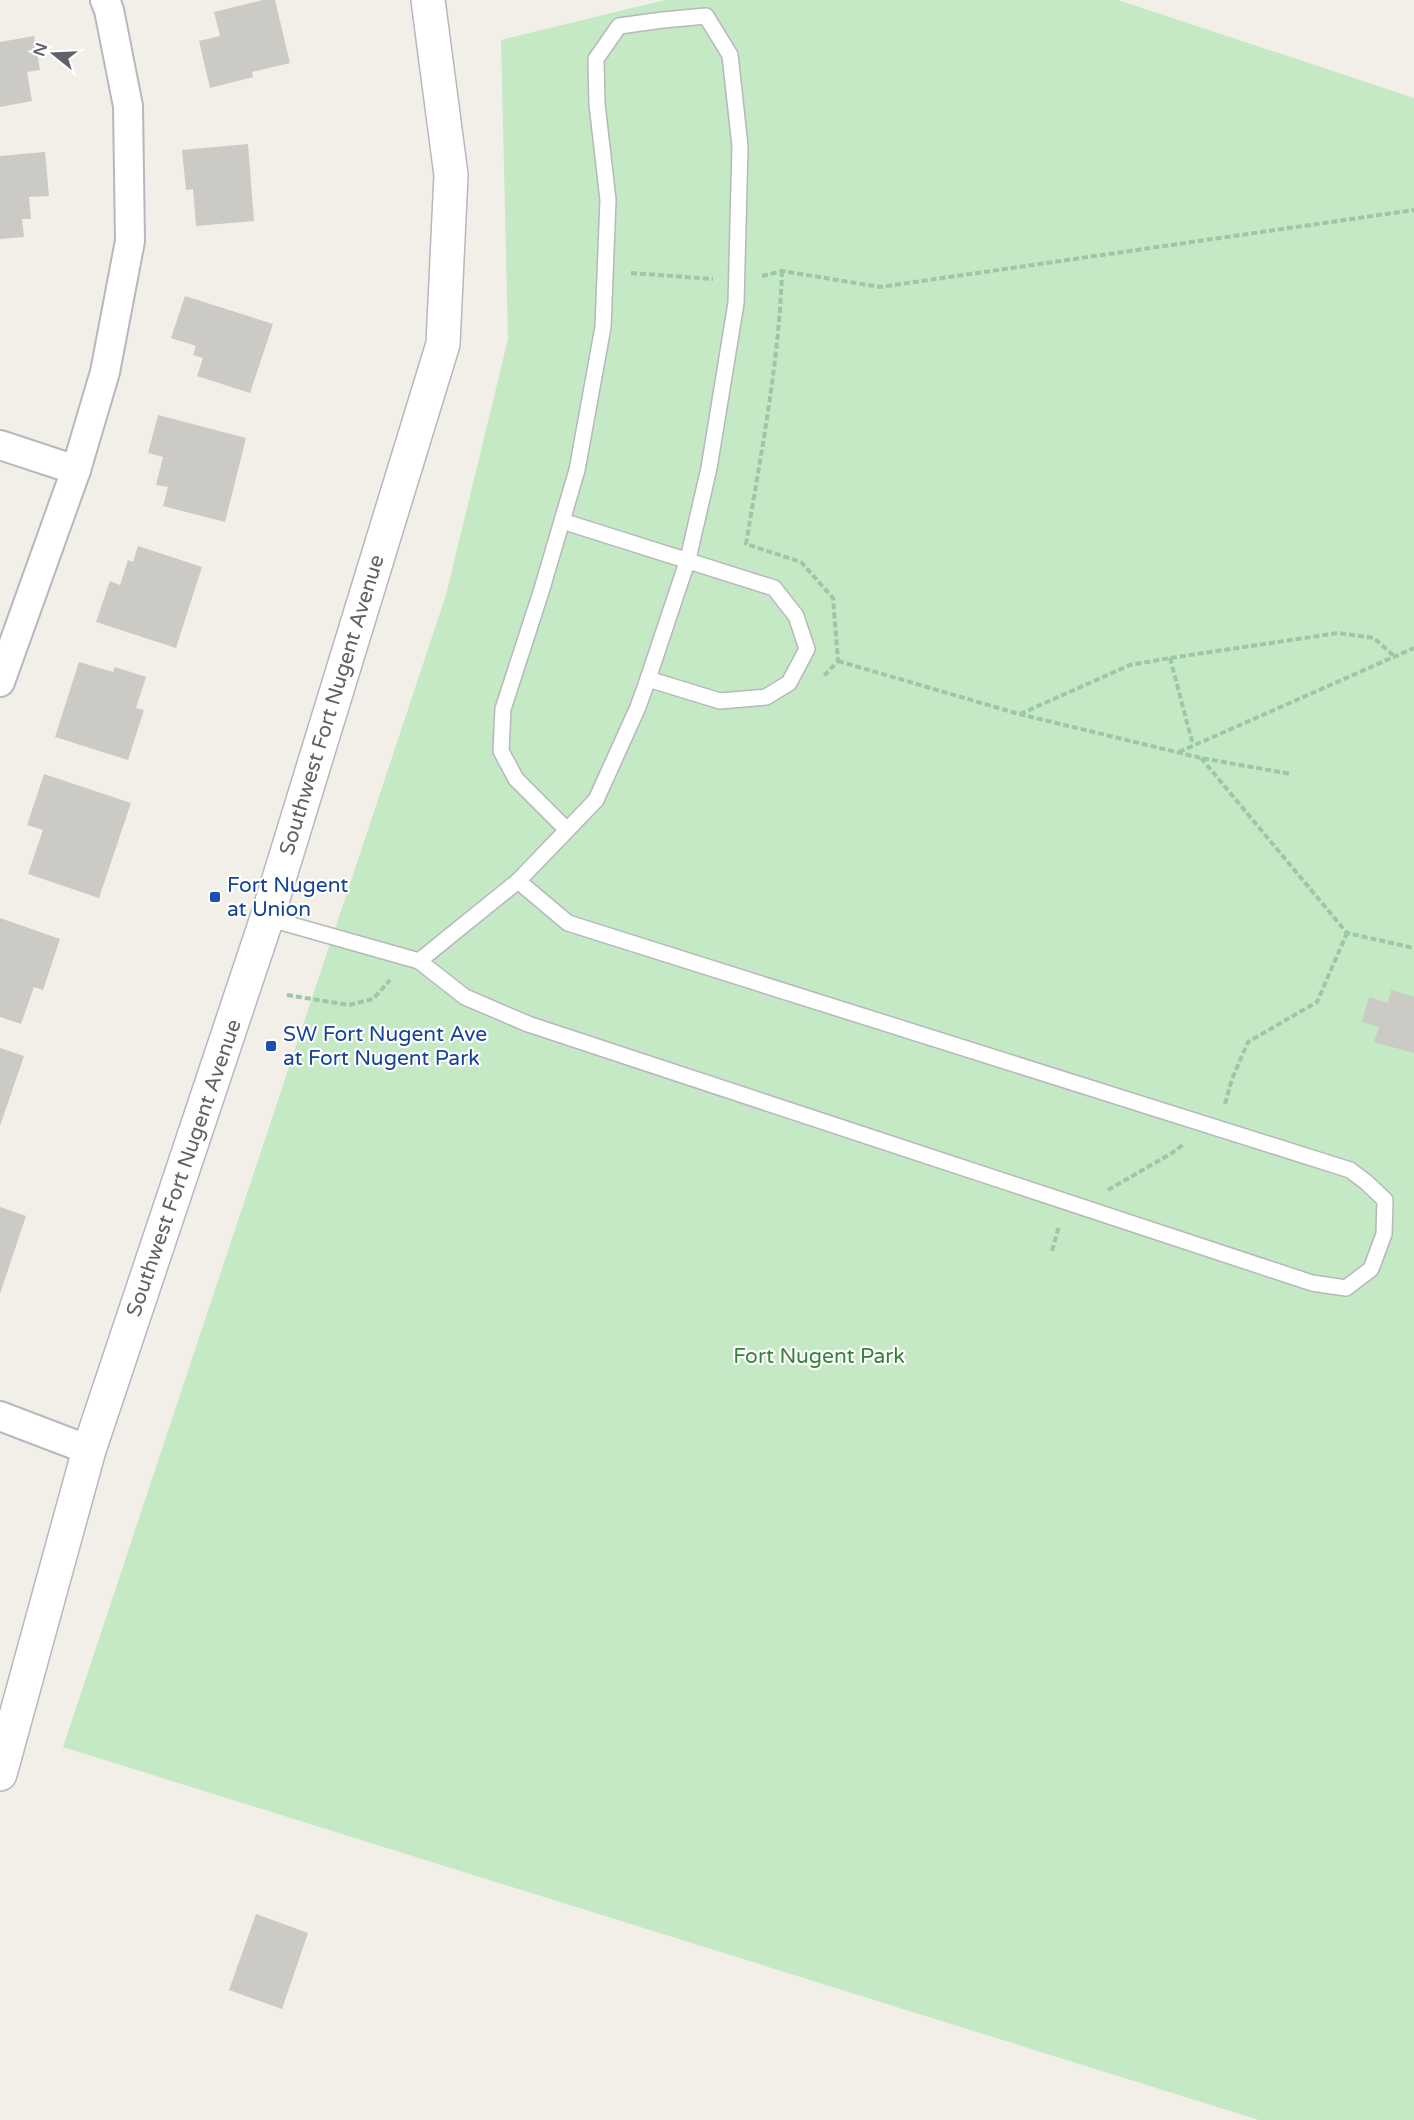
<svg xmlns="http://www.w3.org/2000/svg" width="1414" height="2120" viewBox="0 0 1414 2120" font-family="'Varela Round',sans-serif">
<rect width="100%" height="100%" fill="#f1efe8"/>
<!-- green -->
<path fill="#c5e8c5" d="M665,0H1118L1414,98V2120H1259L63,1747L446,595L508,339L501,40Z"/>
<!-- building -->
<g fill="#cccac5">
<path d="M263,0H275L290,63L252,72L253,77L210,88L199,41L220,36L214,12Z"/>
<path d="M34,36L40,70L27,72L32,101L0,107V42Z"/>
<path d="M248,144L254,221L196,226L193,189L186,190L182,150Z"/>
<path d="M45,152L49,196L29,197L31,219H22L24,237L0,239V156Z"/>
<path d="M185,296L273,324L250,393L197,376L203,358L193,355L196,346L171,338Z"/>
<path d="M158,415L246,438L225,522L163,506L168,487L156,485L163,457L148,453Z"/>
<path d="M138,546L202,567L176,648L96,622L110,581L120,585L128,560L133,562Z"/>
<path d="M79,662L113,672L115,667L146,677L136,708L144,710L128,760L55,737Z"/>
<path d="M44,774L131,803L99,898L28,874L43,830L27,825Z"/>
<path d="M0,918L60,939L43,990L34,987L21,1024L0,1017Z"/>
<path d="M1391,990L1414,997V1053L1374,1042L1379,1027L1362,1022L1369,997L1388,1003Z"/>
<path d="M0,1048L24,1056L0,1126Z"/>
<path d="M0,1207L26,1216L0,1294Z"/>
<path d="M256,1914L308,1933L282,2009L229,1990Z"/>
</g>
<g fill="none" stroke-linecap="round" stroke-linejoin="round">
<defs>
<g id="service">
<path d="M562,521L774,588L796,616L807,649L789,683L766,697L720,701L648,679"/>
<path d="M267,918L419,961L465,997L528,1024L1312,1283L1346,1288L1371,1269L1384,1234L1385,1200L1366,1182L1350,1170L568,923L518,881L596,800L638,707L648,679L688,559L709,468L736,303L740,146L730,55L706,16L663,20L619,26L596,59L597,104L608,200L603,327L577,470L541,592L503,709L501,751L516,779L567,830"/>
<path d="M419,961L518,881"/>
</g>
<g id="minor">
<path d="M0,445L76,470"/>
<path d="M0,682L76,470L105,372L130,241L128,106L109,10L105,0"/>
<path d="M0,1416L89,1450"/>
</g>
<path id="tertiary" d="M0,1774L89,1450L267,918L443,344L451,175L428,0"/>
</defs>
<!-- service casing -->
<use href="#service" stroke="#b5b8bc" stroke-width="18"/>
<!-- minor casing -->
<use href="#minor" stroke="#b5b8bc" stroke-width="32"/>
<!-- tertiary casing -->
<use href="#tertiary" stroke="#b5b8bc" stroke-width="36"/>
<!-- path -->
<g stroke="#9cc7a9" stroke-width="4" stroke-dasharray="6 3" stroke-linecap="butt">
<path d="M782,271C779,363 761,454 746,544L801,562L833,598L838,661L822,678"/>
<path d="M631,273L713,279"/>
<path d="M762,276L782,271L880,287L1414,210"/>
<path d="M1170,658L1193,745"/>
<path d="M838,661L1019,714L1201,758L1291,774"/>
<path d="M1020,714L1130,665L1170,658L1338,633L1374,638L1395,657"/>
<path d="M1179,752L1414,648"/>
<path d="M1201,758L1347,933L1414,948"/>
<path d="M287,995L349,1005L373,999L390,980"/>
<path d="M1225,1104L1232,1079L1248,1042L1317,1002L1347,933"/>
<path d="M1108,1190L1172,1153L1184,1144"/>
<path d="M1052,1251L1059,1226"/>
</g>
<!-- service -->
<use href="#service" stroke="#fff" stroke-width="15"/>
<!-- minor -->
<use href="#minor" stroke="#fff" stroke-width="28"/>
<!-- tertiary -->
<use href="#tertiary" stroke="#fff" stroke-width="33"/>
</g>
<!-- markers -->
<g fill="#1a4fb4" stroke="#fff" stroke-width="2">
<rect x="209" y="891" width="12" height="12" rx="3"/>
<rect x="265" y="1040" width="12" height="12" rx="3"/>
</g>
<g text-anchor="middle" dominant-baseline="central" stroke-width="4.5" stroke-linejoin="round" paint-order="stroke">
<!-- street labels -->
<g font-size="21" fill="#5f6368" stroke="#fff">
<text transform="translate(332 705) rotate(-73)">Southwest Fort Nugent Avenue</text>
<text transform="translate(184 1168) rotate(-71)">Southwest Fort Nugent Avenue</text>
</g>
<!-- transit labels -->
<g font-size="21" fill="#164399" stroke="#fff" text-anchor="start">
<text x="227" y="885">Fort Nugent<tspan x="227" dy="24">at Union</tspan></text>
<text x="283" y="1034">SW Fort Nugent Ave<tspan x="283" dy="24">at Fort Nugent Park</tspan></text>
</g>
<!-- park labels -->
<g font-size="21" fill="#348238" stroke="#fff">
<text x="819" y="1356">Fort Nugent Park</text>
</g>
</g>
<!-- north arrow -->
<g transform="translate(54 54) rotate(288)" stroke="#ffffff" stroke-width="4.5" paint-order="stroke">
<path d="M0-4.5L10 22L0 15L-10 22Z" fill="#5f6368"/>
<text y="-9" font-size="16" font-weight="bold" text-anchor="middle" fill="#5f6368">N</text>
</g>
</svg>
